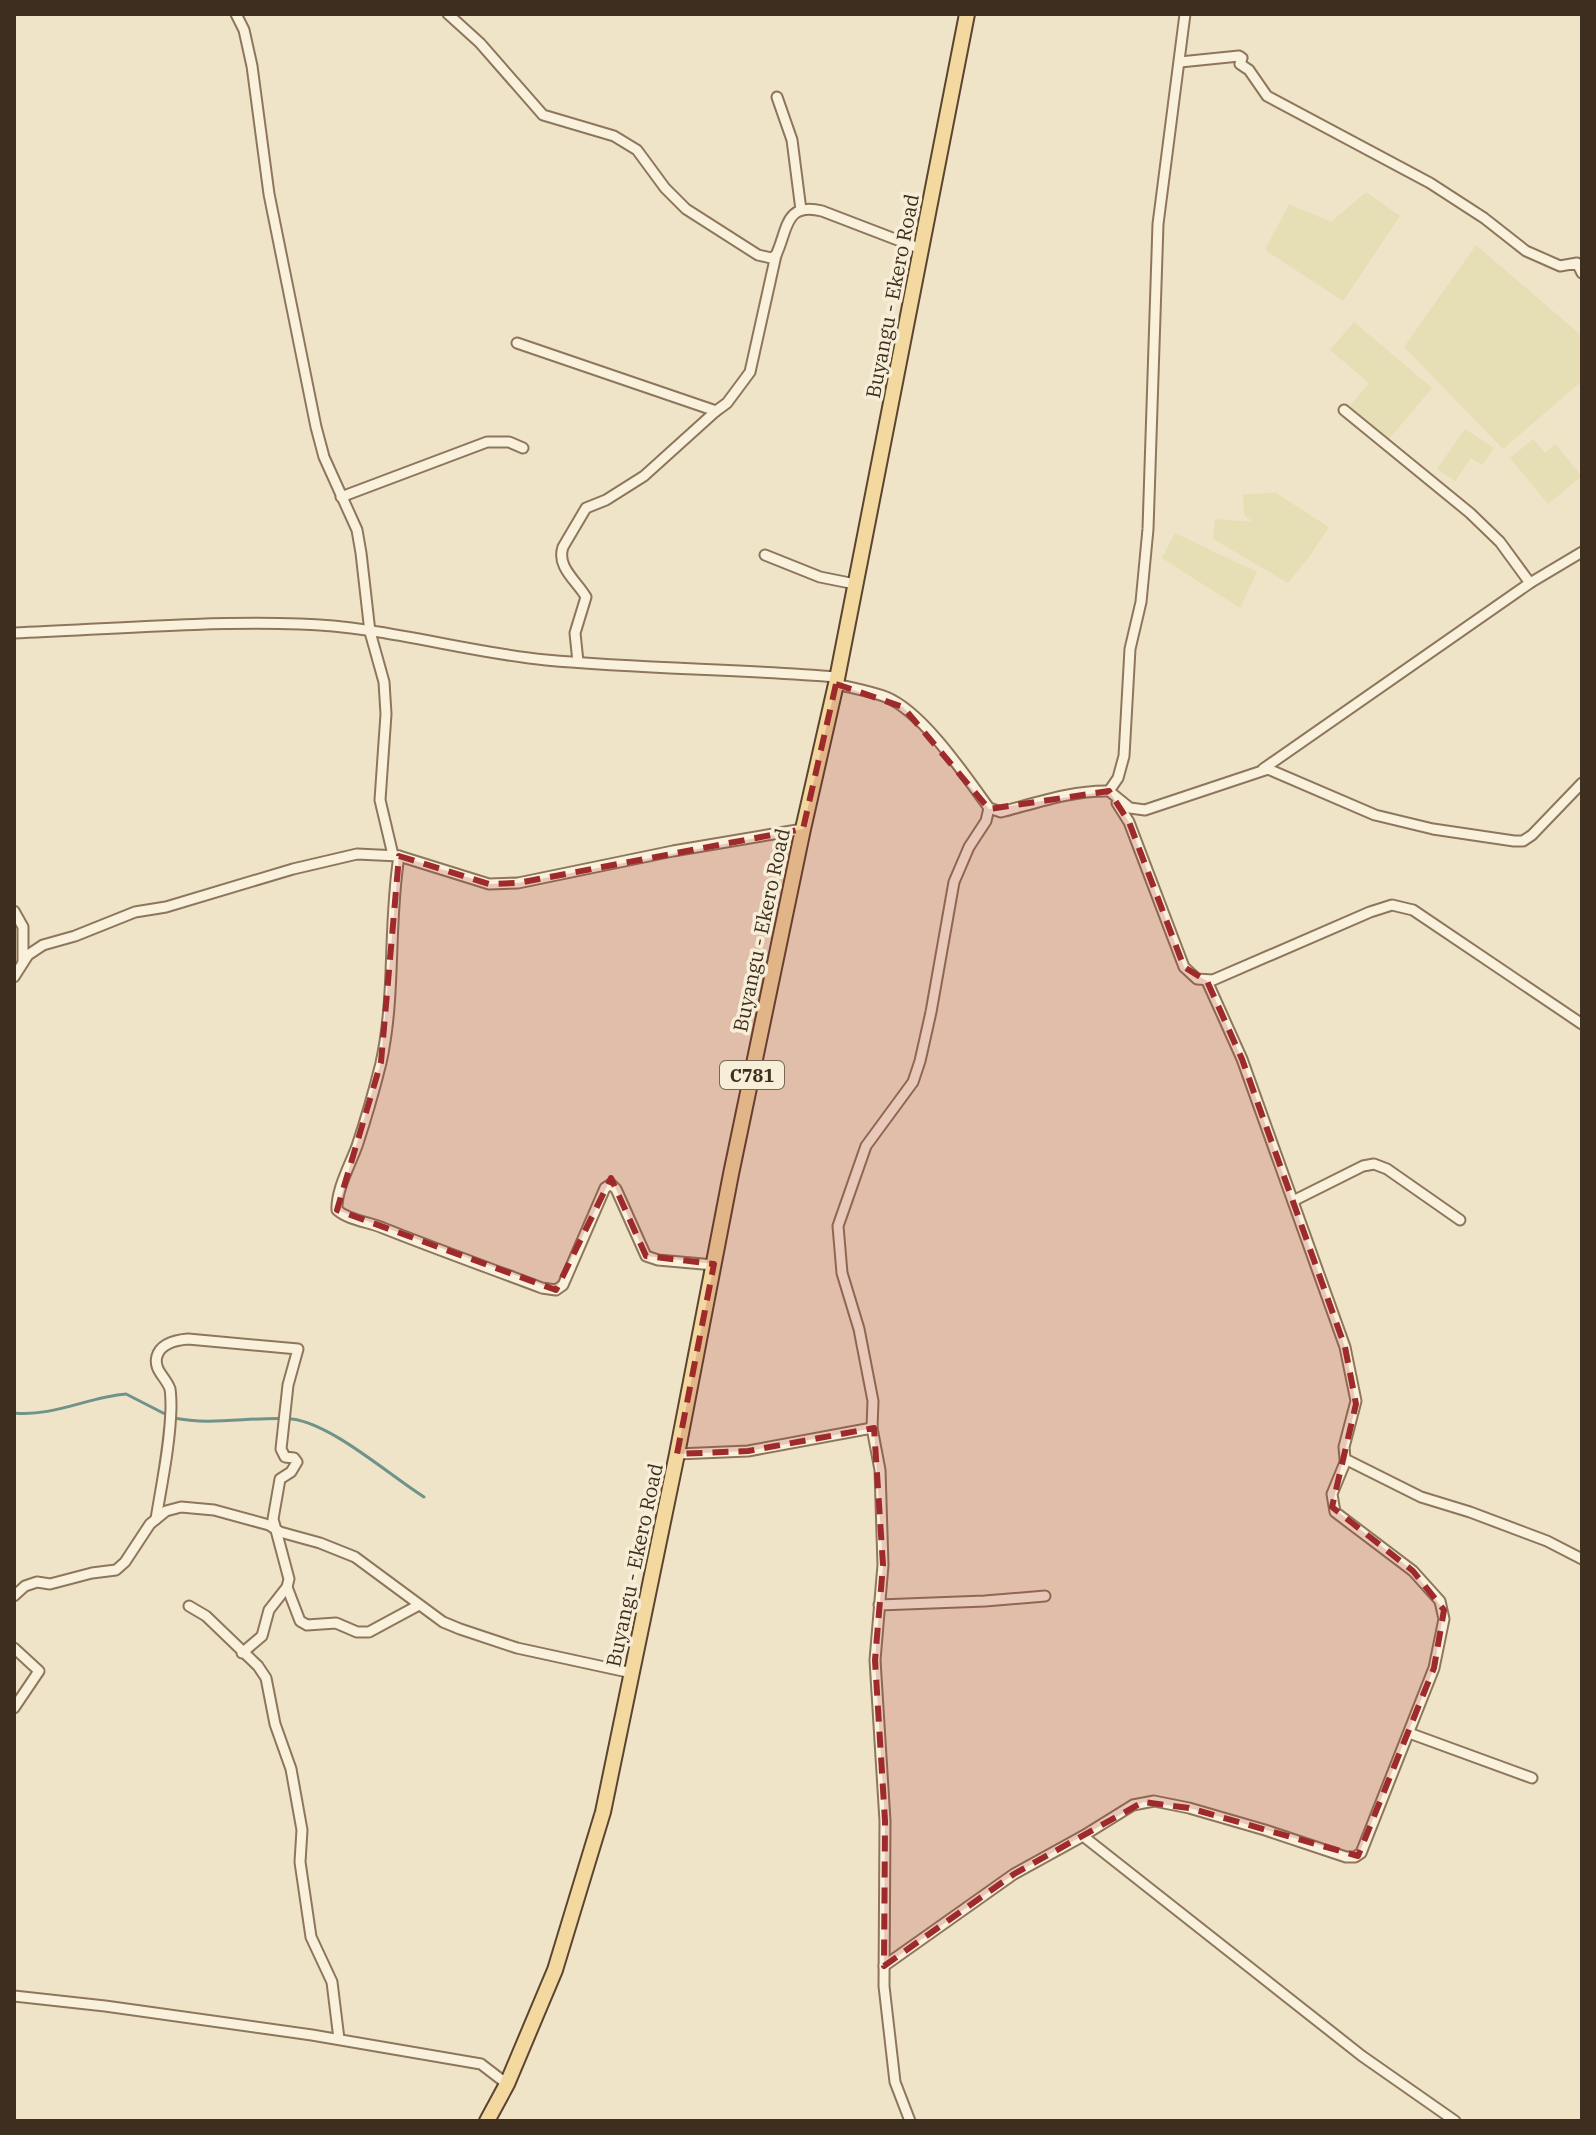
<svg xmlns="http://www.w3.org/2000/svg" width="1596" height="2135" viewBox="0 0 1596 2135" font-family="'IBM Plex Serif',serif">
<rect width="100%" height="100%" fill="#f0e4c8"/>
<!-- farmland -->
<g fill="#e6deb5">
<path d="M1366,192L1400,216L1343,301L1265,250L1289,204L1331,222Z"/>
<path d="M1476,245L1582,336V381L1503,449L1404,347Z"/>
<path d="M1354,322L1432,388L1389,439L1350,406L1369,383L1330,350Z"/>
<path d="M1465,429L1494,448L1482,465L1471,458L1455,481L1437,469Z"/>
<path d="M1533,439L1545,453L1555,444L1582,476L1548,504L1510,458Z"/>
<path d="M1276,493L1329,527L1309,557L1288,583L1213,539L1215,519L1253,522L1244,515L1243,494Z"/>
<path d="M1175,533L1257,572L1240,608L1162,558Z"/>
</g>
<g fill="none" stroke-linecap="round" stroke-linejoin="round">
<!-- stream -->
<g stroke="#6f938a" stroke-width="3">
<path d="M14,1413C53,1417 88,1397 126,1394L167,1415"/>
<path d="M174,1418C213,1426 253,1416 292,1419C332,1424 389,1475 424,1497"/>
</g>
<defs>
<g id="minor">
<path d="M236,14L244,30L252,66L269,194L316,427L324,457L357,530L361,553L370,632L384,682L386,714L380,800L393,855"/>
<path d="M448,14L480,43L543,115L614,136L637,150L665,188L686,209L758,255L771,258L776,255C788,230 784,202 822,211L921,249"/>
<path d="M1180,62L1239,56L1242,58L1240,64L1249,70L1267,96L1430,183L1484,218L1526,251L1560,266L1577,263L1582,273"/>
<path d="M777,97L792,140L801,210"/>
<path d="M517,343L716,411L727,403L750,372L776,255"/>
<path d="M1344,410L1470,513L1500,542L1530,583L1582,552"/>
<path d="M341,497L487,442H509L523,448"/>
<path d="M765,555L820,577L855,584"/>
<path d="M14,633C109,629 204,621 300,624C382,626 464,652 546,660C643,669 740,669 837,677"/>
<path d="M578,662L575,633L586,597C577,581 556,567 563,547L586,508L606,500L644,476L716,411"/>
<path d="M836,684C852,688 870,691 886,697C923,712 965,775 989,808L1001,812C1036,803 1073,790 1109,791L1130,808L1145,810L1268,769L1375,815L1433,829L1514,841H1523L1532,835L1582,783"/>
<path d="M1263,769L1530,583"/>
<path d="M1109,791L1118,778L1124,756L1130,649L1141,602L1148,529L1158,224L1185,14"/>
<path d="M1117,803L1129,822L1184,967L1197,979L1213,980L1370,912L1392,905L1413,910L1582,1024"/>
<path d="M399,856C388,925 396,995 381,1063C374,1091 366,1119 357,1146C350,1165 336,1190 337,1210C348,1220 369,1222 383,1228C436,1249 489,1268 542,1288L556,1290L563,1285L605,1188L611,1184L616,1189L646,1256L658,1260L714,1265"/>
<path d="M14,911L23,927V961"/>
<path d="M14,977L28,955L43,945L75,936L135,912L166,907L293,869L357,854L399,856L489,884L518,883L673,851L803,829"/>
<path d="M1207,981L1242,1059L1345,1347L1356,1401L1344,1447L1345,1459L1421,1497L1470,1512L1547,1541L1582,1559"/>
<path d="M1293,1201L1363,1166L1374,1164L1387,1169L1460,1220"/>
<path d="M677,1454L748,1451L872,1428"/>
<path d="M156,1519C162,1482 170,1445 171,1408C171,1403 171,1395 170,1389C166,1377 153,1370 157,1356C161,1343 176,1340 188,1339L298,1349L288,1385L281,1449L285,1457L294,1458L297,1462L291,1472L280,1479L273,1519L289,1579L287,1587L269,1610L262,1636L242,1653"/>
<path d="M287,1587L300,1621L307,1625L336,1623L357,1632H369L419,1605"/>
<path d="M14,1596L25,1586L37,1582L50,1584L92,1573L116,1570L125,1562L150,1524L166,1511L181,1507L214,1510L269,1525L280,1532L320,1543L355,1557L443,1622L460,1629L517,1648L632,1673"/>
<path d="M879,1605L985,1601L1045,1596"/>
<path d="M189,1606L206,1616L258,1666L266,1678L275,1724L291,1769L302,1830L300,1862L311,1937L332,1982L339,2039"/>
<path d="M14,1648L39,1671L14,1708"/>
<path d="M1409,1733L1532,1778"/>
<path d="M1083,1836L1133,1805L1154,1801L1189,1808L1265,1830L1346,1857H1355L1361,1853L1434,1668L1444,1619L1440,1601L1413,1571L1335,1512L1332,1494L1346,1460"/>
<path d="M884,1966L1014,1874L1083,1836L1362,2056L1455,2121"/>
<path d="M14,1996L105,2006L312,2035L481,2064L507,2084"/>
<path d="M910,2121L895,2082L884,1986L885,1821L875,1660L883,1565L880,1470L872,1428L873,1401L859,1329L842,1273L838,1226L866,1146L913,1082L920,1061L931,1012L954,882L969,847L986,821L989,808"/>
</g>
<path id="primary" d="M487,2121L507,2084L555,1970L603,1812L677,1454L731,1174L803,829L836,684L967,14"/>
</defs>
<!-- minor casing -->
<use href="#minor" stroke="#8d765c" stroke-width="13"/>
<!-- primary casing -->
<use href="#primary" stroke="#5b4430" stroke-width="18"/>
<!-- minor -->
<use href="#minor" stroke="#faf1dc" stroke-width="9"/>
<!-- primary -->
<use href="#primary" stroke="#f3d9a0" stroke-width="14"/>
</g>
<!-- marked area -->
<path fill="#9e2a2b" fill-opacity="0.2" stroke="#9e2a2b" stroke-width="6" stroke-dasharray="16 10" stroke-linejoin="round" d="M836,684L903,707L989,809L1109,791L1129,822L1184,967L1207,981L1242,1059L1345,1347L1356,1404L1332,1507L1413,1571L1444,1610L1434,1668L1358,1856L1189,1808L1143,1802L1014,1874L884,1966L885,1821L875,1660L883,1565L874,1428L748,1451L677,1454L714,1264L646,1256L611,1178L556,1290L337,1210L381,1062L399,856L489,884L518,883L803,829Z"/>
<g text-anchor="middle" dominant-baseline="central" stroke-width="7" stroke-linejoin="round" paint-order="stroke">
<!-- shield labels -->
<rect fill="#f7eed8" stroke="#756857" stroke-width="2" x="720" y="1061" width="64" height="28" rx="6"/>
<g font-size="18" font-weight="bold" fill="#3d2e20">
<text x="752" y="1075">C781</text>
</g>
<!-- street labels -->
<g font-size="20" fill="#3d2e20" stroke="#f7eed8">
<text transform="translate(892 296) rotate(-79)">Buyangu - Ekero Road</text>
<text transform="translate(761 930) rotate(-78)">Buyangu - Ekero Road</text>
<text transform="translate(634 1565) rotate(-78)">Buyangu - Ekero Road</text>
</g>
</g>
<!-- border -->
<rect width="1596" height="2135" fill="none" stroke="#3d2e20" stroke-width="32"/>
</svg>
